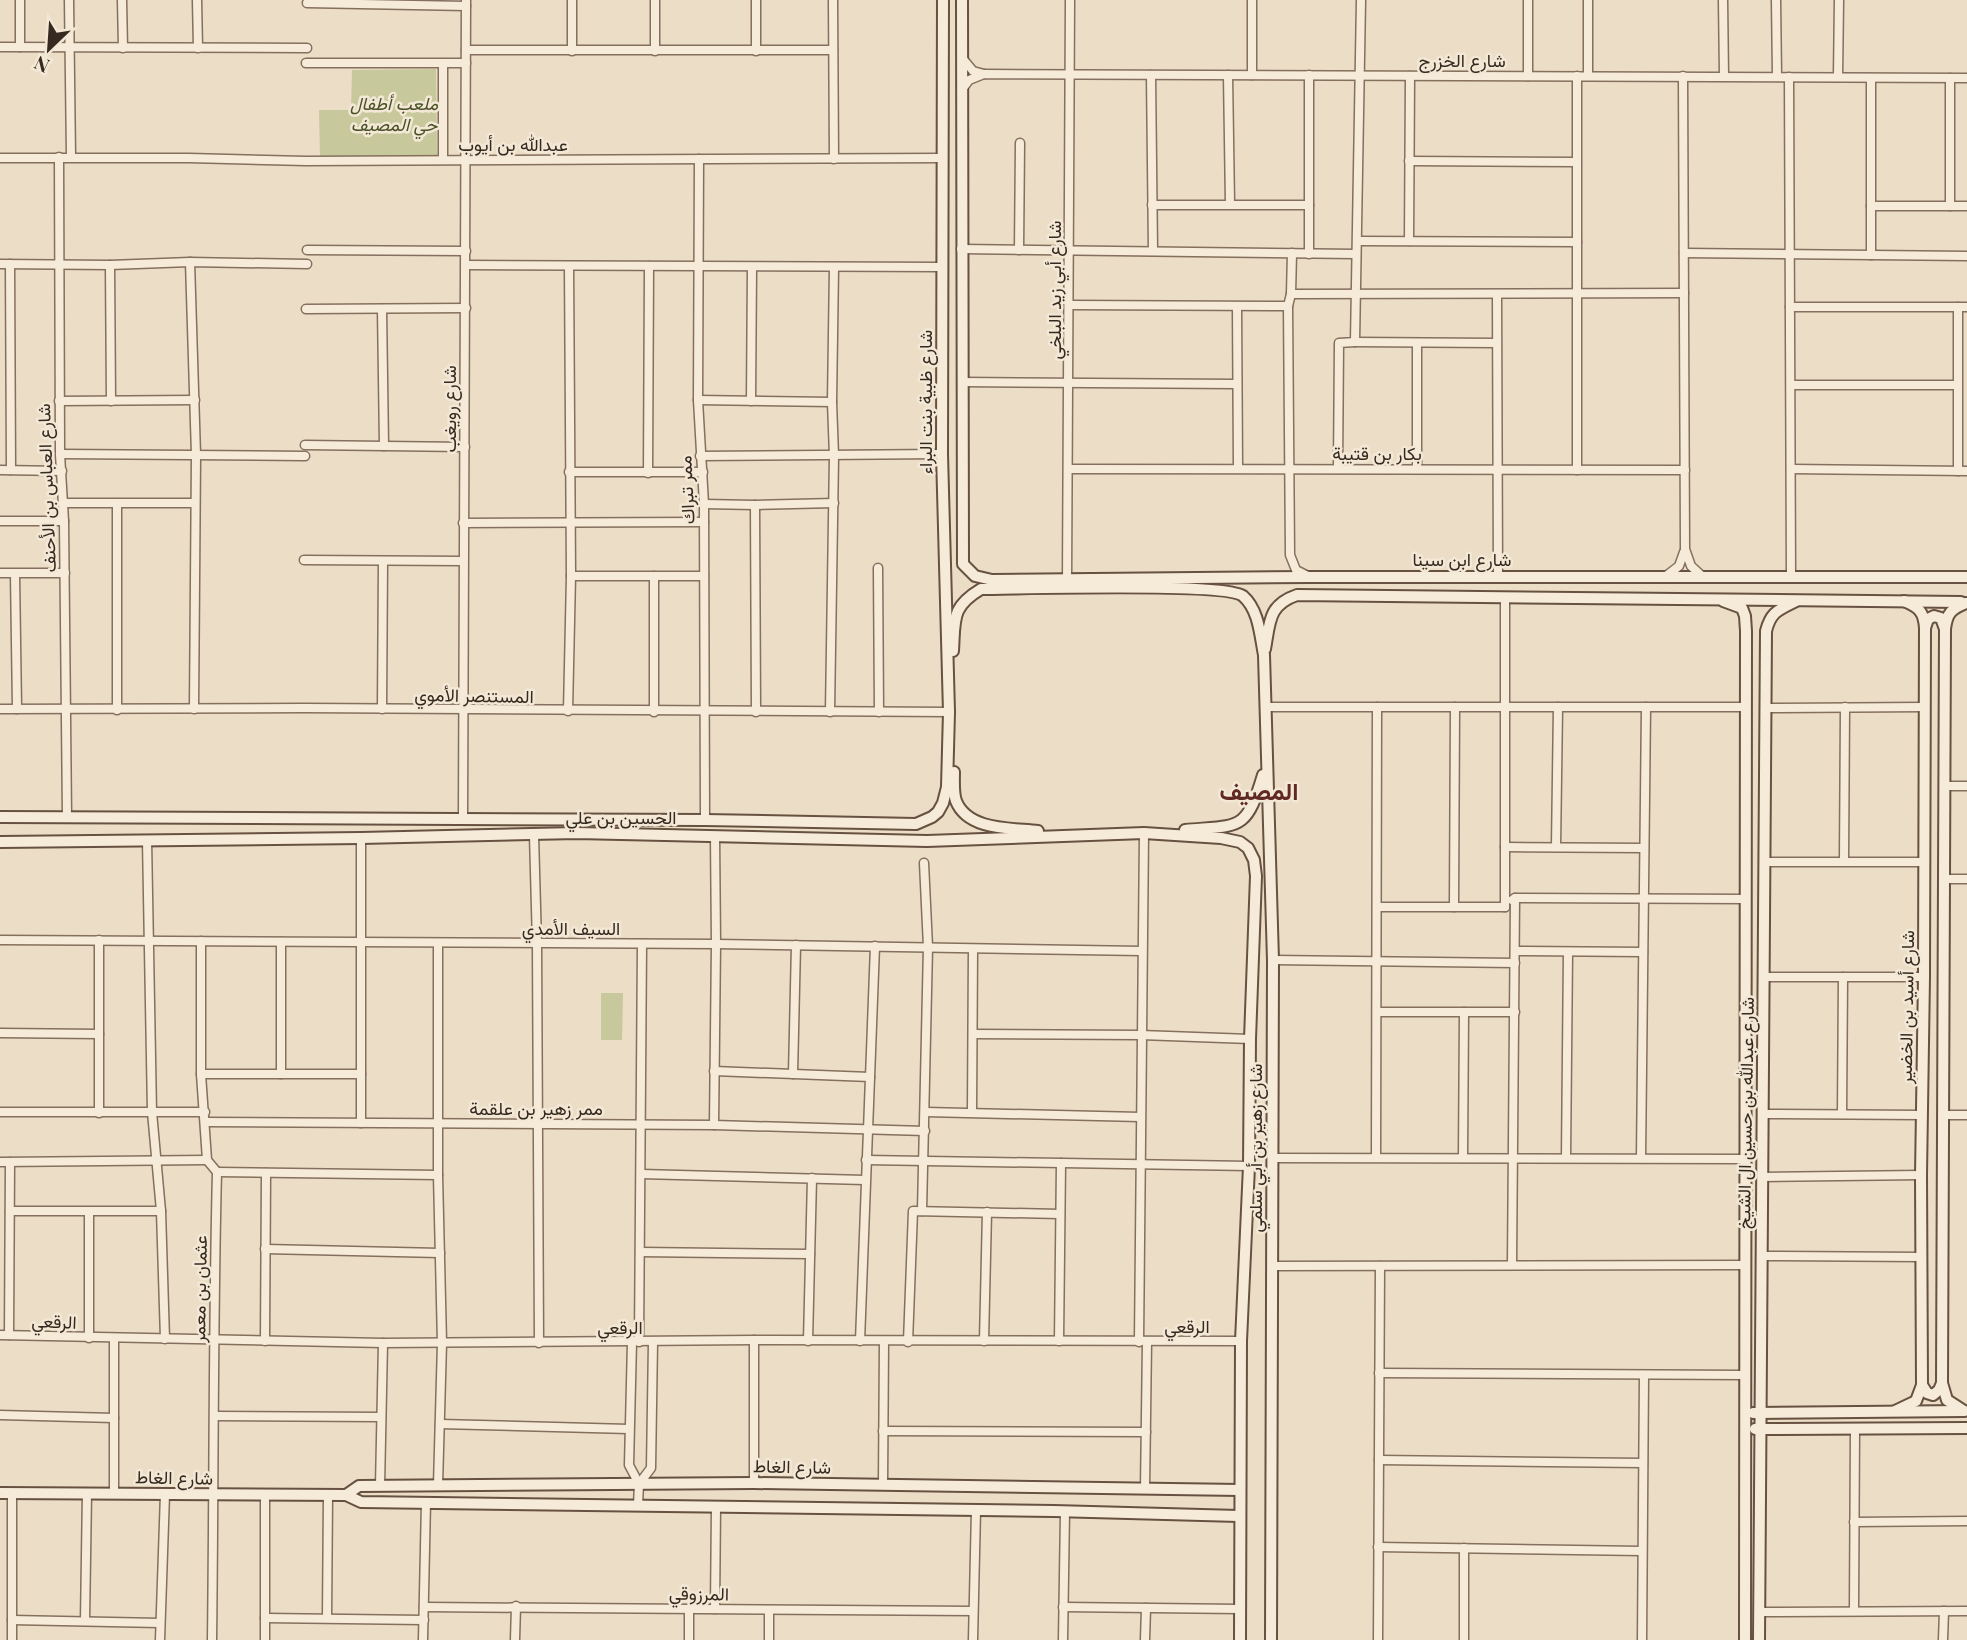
<svg xmlns="http://www.w3.org/2000/svg" width="1967" height="1640" viewBox="0 0 1967 1640" font-family="'Playfair Display',Vazirmatn,serif">
<rect width="100%" height="100%" fill="#ebddc6"/>
<!-- green -->
<g fill="#c7c89b">
<path d="M436,69L437,156H320L319,110H351L352,70Z"/>
<path d="M601,993H623L622,1040H601Z"/>
</g>
<g fill="none" stroke-linecap="round" stroke-linejoin="round">
<defs>
<g id="street">
<path d="M20,0V47"/>
<path d="M69,0L71,157"/>
<path d="M122,0L123,48"/>
<path d="M197,0L198,48"/>
<path d="M572,0V51"/>
<path d="M655,0V51"/>
<path d="M833,0L834,159"/>
<path d="M1252,0V75"/>
<path d="M1528,0V76"/>
<path d="M1723,0L1724,76"/>
<path d="M1776,0L1777,76"/>
<path d="M307,3L466,6"/>
<path d="M0,47L307,48"/>
<path d="M466,50H833"/>
<path d="M756,51V0"/>
<path d="M963,59L973,71L984,74"/>
<path d="M306,63H466"/>
<path d="M1151,75L1153,251"/>
<path d="M1228,75L1230,204"/>
<path d="M1577,76V470"/>
<path d="M1588,76V0"/>
<path d="M1683,76L1685,549L1691,566L1703,577"/>
<path d="M1789,77L1791,577"/>
<path d="M1838,77L1839,0"/>
<path d="M1871,78V255"/>
<path d="M963,88L969,80L984,74L1967,78"/>
<path d="M59,157L60,454L64,521L67,817"/>
<path d="M0,158H189L306,161L942,158"/>
<path d="M443,159V64"/>
<path d="M699,159L698,400L704,504L705,820"/>
<path d="M1409,161L1576,162"/>
<path d="M1152,205H1309"/>
<path d="M1871,206H1967"/>
<path d="M1950,206V78"/>
<path d="M1358,241L1577,242"/>
<path d="M1409,241L1410,76"/>
<path d="M961,249L1356,254"/>
<path d="M307,250L466,251"/>
<path d="M1019,250L1020,143"/>
<path d="M1292,253L1291,294L1288,306L1290,555L1296,570L1308,576"/>
<path d="M1684,253L1967,256"/>
<path d="M1309,254V75"/>
<path d="M190,262L196,455L194,709"/>
<path d="M0,264L110,265L190,262L307,264"/>
<path d="M10,264L11,470"/>
<path d="M110,265L111,401"/>
<path d="M466,265L942,267"/>
<path d="M1291,294L1684,293"/>
<path d="M1497,295L1498,577"/>
<path d="M1070,305L1288,306"/>
<path d="M1237,307L1238,468"/>
<path d="M1790,307H1967"/>
<path d="M306,309L466,308"/>
<path d="M382,309L384,446"/>
<path d="M1355,342L1496,343"/>
<path d="M1417,343V469"/>
<path d="M962,382L1237,384"/>
<path d="M1791,385H1957"/>
<path d="M698,400L832,402"/>
<path d="M59,401L195,400"/>
<path d="M751,401L752,267"/>
<path d="M305,445L465,447"/>
<path d="M60,454L305,456"/>
<path d="M700,456L942,454"/>
<path d="M1069,469L1685,470"/>
<path d="M1338,469L1339,343L1355,342L1361,0"/>
<path d="M1791,469L1967,471"/>
<path d="M0,470L62,471"/>
<path d="M1958,471V307"/>
<path d="M569,472H703"/>
<path d="M648,473L649,266"/>
<path d="M63,503H195"/>
<path d="M704,504L755,505L834,503"/>
<path d="M755,505L756,712"/>
<path d="M0,521H64"/>
<path d="M463,523L704,522"/>
<path d="M304,560L463,561"/>
<path d="M878,568L879,712"/>
<path d="M0,573H65"/>
<path d="M15,574L17,709"/>
<path d="M571,576H704"/>
<path d="M654,576V712"/>
<path d="M1666,576L1679,566L1684,552"/>
<path d="M1067,581L1070,0"/>
<path d="M1505,598V907"/>
<path d="M1266,707H1746"/>
<path d="M1766,708L1925,707"/>
<path d="M0,709L304,708L949,712"/>
<path d="M382,709L383,561"/>
<path d="M117,710V504"/>
<path d="M568,711L571,576L569,266"/>
<path d="M830,712L834,456L832,402L834,267"/>
<path d="M1944,786H1967"/>
<path d="M463,819L466,0"/>
<path d="M534,835L537,944L539,1343"/>
<path d="M147,840L152,1112L161,1211L165,1339"/>
<path d="M1505,847L1644,848"/>
<path d="M1556,847L1558,707"/>
<path d="M1844,861L1845,707"/>
<path d="M1765,862H1924"/>
<path d="M1946,879H1967"/>
<path d="M1512,900L1515,898L1746,899"/>
<path d="M1377,907H1505"/>
<path d="M1454,907L1455,707"/>
<path d="M0,940L716,944L1142,951"/>
<path d="M99,940V1113"/>
<path d="M201,941V1074L207,1160L217,1172C213,1328 214,1484 212,1640"/>
<path d="M1515,951L1643,952"/>
<path d="M1273,960L1515,963"/>
<path d="M1764,977H1924"/>
<path d="M1377,1012H1515"/>
<path d="M0,1033L99,1034"/>
<path d="M973,1034L1141,1035L1250,1039"/>
<path d="M714,1071L870,1077"/>
<path d="M201,1074H361"/>
<path d="M281,1074V942"/>
<path d="M793,1074L796,945"/>
<path d="M0,1112H205"/>
<path d="M926,1112L1140,1117"/>
<path d="M972,1112L973,949"/>
<path d="M1762,1114L1922,1115"/>
<path d="M1842,1114L1843,977"/>
<path d="M1943,1115H1967"/>
<path d="M205,1122L714,1125L925,1131"/>
<path d="M361,1123V838"/>
<path d="M714,1125L716,944L715,836"/>
<path d="M1376,1157L1377,707"/>
<path d="M1272,1158L1745,1159"/>
<path d="M1463,1158L1464,1012"/>
<path d="M1566,1158L1568,952"/>
<path d="M1641,1158L1646,707"/>
<path d="M866,1160L1249,1166"/>
<path d="M0,1162L207,1160"/>
<path d="M217,1172L438,1175"/>
<path d="M641,1174L865,1180"/>
<path d="M1762,1177L1921,1175"/>
<path d="M10,1211H161"/>
<path d="M922,1211L928,947L924,863"/>
<path d="M265,1249L440,1253"/>
<path d="M640,1252L810,1254"/>
<path d="M1761,1256L1922,1257"/>
<path d="M1512,1265L1515,898"/>
<path d="M1272,1266L1745,1265"/>
<path d="M0,1335L383,1343L754,1340L1241,1341"/>
<path d="M9,1335L10,1162"/>
<path d="M89,1338V1212"/>
<path d="M114,1339V1493"/>
<path d="M265,1341L266,1173"/>
<path d="M808,1341L812,1178"/>
<path d="M860,1341L875,946"/>
<path d="M984,1341L987,1212"/>
<path d="M1059,1341L1061,1163"/>
<path d="M632,1342L629,1465L639,1484L638,1505"/>
<path d="M639,1342L642,944"/>
<path d="M908,1342L913,1211L1060,1214"/>
<path d="M1139,1342L1144,833"/>
<path d="M1379,1373L1745,1375"/>
<path d="M0,1415L114,1418"/>
<path d="M215,1416L381,1417"/>
<path d="M440,1424L629,1429"/>
<path d="M883,1431L1146,1432"/>
<path d="M1379,1460L1643,1463"/>
<path d="M754,1483V1340"/>
<path d="M639,1484L651,1468L653,1342"/>
<path d="M438,1485L442,1343L438,1175V943"/>
<path d="M883,1485L884,1341"/>
<path d="M380,1486L383,1343"/>
<path d="M1145,1489L1147,1342"/>
<path d="M12,1493V1640"/>
<path d="M265,1496V1640"/>
<path d="M1854,1522L1967,1521"/>
<path d="M1378,1547L1642,1551"/>
<path d="M424,1607L973,1611"/>
<path d="M1063,1607L1240,1609"/>
<path d="M715,1609L716,1506"/>
<path d="M1854,1611L1855,1428"/>
<path d="M1759,1612L1967,1611"/>
<path d="M265,1618L424,1620"/>
<path d="M327,1618L328,1495"/>
<path d="M12,1620L160,1623"/>
<path d="M85,1621L87,1493"/>
<path d="M160,1640L165,1494"/>
<path d="M423,1640L426,1502"/>
<path d="M515,1640L516,1606"/>
<path d="M689,1640V1609"/>
<path d="M769,1640V1611"/>
<path d="M973,1640L976,1510"/>
<path d="M1063,1640L1065,1511"/>
<path d="M1145,1640L1146,1608"/>
<path d="M1378,1640L1380,1266"/>
<path d="M1464,1640V1548"/>
<path d="M1642,1640L1644,1375"/>
<path d="M1943,1640L1944,1611"/>
</g>
<g id="secondary">
<path d="M962,0L963,564L975,576L992,580L1309,577H1967"/>
<path d="M1723,601L1742,608L1745,616L1746,631L1745,1640"/>
<path d="M1925,628L1928,619L1934,616L1941,618L1945,629"/>
<path d="M1265,649C1270,622 1268,605 1297,595L1961,602"/>
<path d="M953,651C955,619 951,607 981,589C1017,589 1226,582 1243,596C1259,610 1260,635 1264,655L1273,960L1271,1640"/>
<path d="M954,772C954,781 953,793 956,801C968,831 1012,828 1038,831"/>
<path d="M0,817L705,820L916,824L932,817L938,812L943,803L947,787L949,712L942,454L943,0"/>
<path d="M1185,830C1240,825 1246,832 1263,775"/>
<path d="M0,842L361,838L577,833L927,841L1144,833L1221,838L1240,842L1248,848L1254,860L1256,876L1250,1039L1249,1166L1241,1341L1240,1640"/>
<path d="M1922,1385L1927,1393L1933,1395L1939,1390L1942,1383"/>
<path d="M1895,1411L1916,1401L1922,1385L1921,1175L1924,977L1925,628C1924,612 1919,607 1904,601"/>
<path d="M1964,1411L1947,1400L1942,1383L1945,629C1947,613 1951,609 1966,603"/>
<path d="M1753,1413L1964,1411"/>
<path d="M1755,1429L1967,1428"/>
<path d="M0,1493L346,1495L361,1502L1054,1511L1239,1516"/>
<path d="M346,1495L359,1486L754,1483L1240,1490"/>
<path d="M1759,1640L1766,631C1771,611 1779,610 1796,601"/>
</g>
</defs>
<!-- street casing -->
<use href="#street" stroke="#856f5d" stroke-width="11"/>
<!-- secondary casing -->
<use href="#secondary" stroke="#675140" stroke-width="14"/>
<!-- street -->
<use href="#street" stroke="#f6ebd9" stroke-width="8"/>
<!-- secondary -->
<use href="#secondary" stroke="#f6ebd9" stroke-width="10"/>
</g>
<g text-anchor="middle" dominant-baseline="central" stroke-width="5" stroke-linejoin="round" paint-order="stroke">
<!-- street labels -->
<g font-size="18" fill="#362920" stroke="#f3e8d5">
<text x="1462" y="60">شارع الخزرج</text>
<text x="513" y="144">عبدالله بن أيوب</text>
<text transform="translate(1054 290) rotate(-90)">شارع أبي زيد البلخي</text>
<text transform="translate(925 402) rotate(-90)">شارع ظبية بنت البراء</text>
<text transform="translate(449 409) rotate(-90)">شارع رويغب</text>
<text x="1377" y="453">بكار بن قتيبة</text>
<text transform="translate(46 488) rotate(-92)">شارع العباس بن الأحنف</text>
<text transform="translate(686 490) rotate(-93)">ممر تبراك</text>
<text x="1462" y="559">شارع ابن سينا</text>
<text transform="translate(474 695) rotate(1)">المستنصر الأموي</text>
<text x="621" y="817">الحسين بن علي</text>
<text x="571" y="928">السيف الأمدي</text>
<text transform="translate(1906 1007) rotate(-89)">شارع أسيد بن الخضير</text>
<text x="536" y="1108">ممر زهير بن علقمة</text>
<text transform="translate(1745 1113) rotate(-89)">شارع عبدالله بن حسين ال الشيخ</text>
<text transform="translate(1255 1148) rotate(-90)">شارع زهير بن أبي سلمي</text>
<text transform="translate(199 1289) rotate(-89)">عثمان بن معمر</text>
<text transform="translate(54 1321) rotate(2)">الرقعي</text>
<text x="1187" y="1326">الرقعي</text>
<text x="620" y="1327">الرقعي</text>
<text transform="translate(792 1466) rotate(1)">شارع الغاط</text>
<text transform="translate(174 1477) rotate(1)">شارع الغاط</text>
<text transform="translate(699 1593) rotate(1)">المرزوقي</text>
</g>
<!-- park labels -->
<g font-size="18" font-style="italic" fill="#4a5128" stroke="#f3e8d5">
<text x="394" y="103">ملعب أطفال<tspan x="394" dy="21">حي المصيف</tspan></text>
</g>
<!-- district labels -->
<g font-size="24" font-weight="bold" fill="#602a23" stroke="#f3e8d5">
<text x="1259" y="790">المصيف</text>
</g>
</g>
<!-- north arrow -->
<g transform="translate(49 49) rotate(205)" stroke="#f3e8d5" stroke-width="5" paint-order="stroke">
<path d="M0-5L12 26L0 18L-12 26Z" fill="#362920"/>
<text y="-10" font-size="19" font-weight="bold" text-anchor="middle" fill="#362920">N</text>
</g>
</svg>
